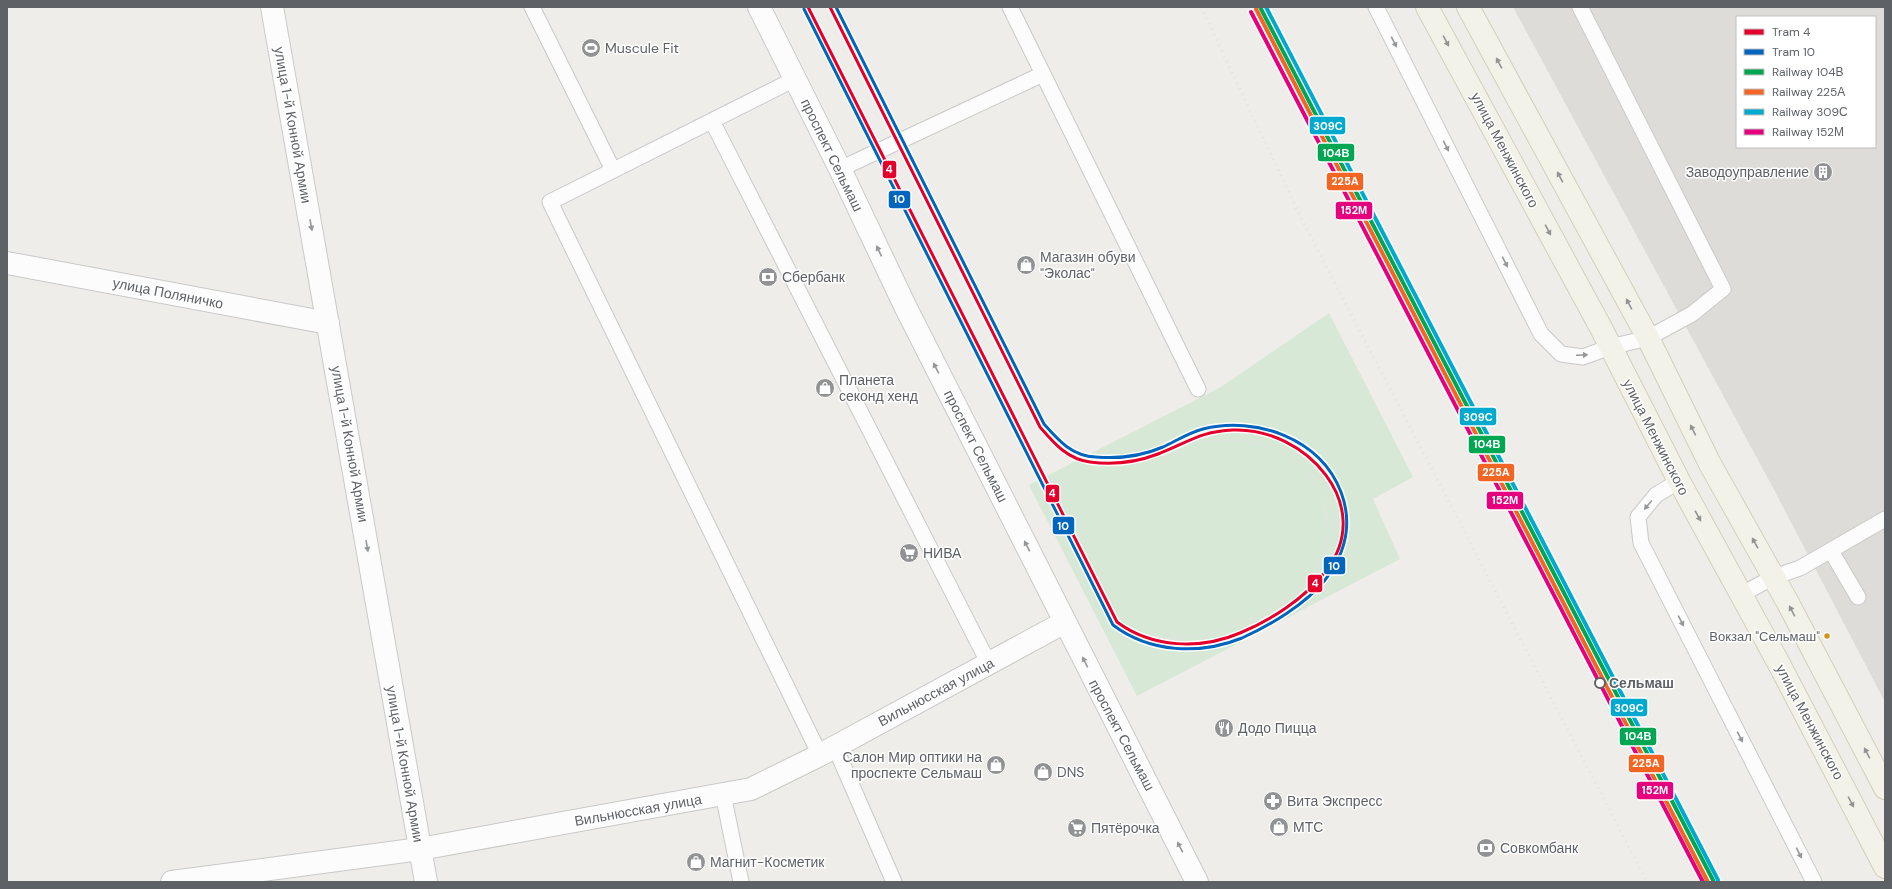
<svg xmlns="http://www.w3.org/2000/svg" width="1892" height="889" viewBox="0 0 1892 889" font-family="'DM Sans',sans-serif">
<rect width="100%" height="100%" fill="#eeede9"/>
<!-- industrial -->
<path fill="#dedcd9" fill-rule="evenodd" d="M1513,7H1885V702L1771,484ZM1737,17H1875V147H1737Z"/>
<!-- green -->
<path fill="#d7e9d6" d="M1329,313L1413,477L1373,499L1400,559L1137,696L1029,485L1221,387Z"/>
<g fill="none" stroke-linecap="round" stroke-linejoin="round">
<defs>
<g id="lane">
<path d="M532,7L613,170"/>
<path d="M1010,7L1198,389"/>
<path d="M1376,7L1541,334L1561,354L1583,357L1610,347L1648,338L1692,314L1723,289L1580,7"/>
<path d="M795,79L550,202L820,755"/>
<path d="M712,121L989,664"/>
<path d="M840,169L1043,74"/>
<path d="M1679,481L1656,495L1638,517L1641,543L1814,882"/>
<path d="M1831,551L1858,597"/>
<path d="M1742,594L1774,577L1800,568L1885,519"/>
<path d="M835,747L894,882"/>
<path d="M723,794L741,882"/>
</g>
<g id="street">
<path d="M7,263L328,323"/>
<path d="M172,882L420,849L751,789L820,755L1065,622"/>
</g>
<g id="secondary">
<path d="M272,7L426,882"/>
<path d="M759,7L840,169L906,308L1197,882"/>
</g>
<g id="primary">
<path d="M1427,7L1601,328L1679,481L1778,662L1885,867"/>
<path d="M1468,7L1648,338L1710,464L1788,603L1885,788"/>
</g>
</defs>
<!-- lane casing -->
<use href="#lane" stroke="#cac9ca" stroke-width="17"/>
<!-- street casing -->
<use href="#street" stroke="#cac9ca" stroke-width="24"/>
<!-- secondary casing -->
<use href="#secondary" stroke="#c9c9c9" stroke-width="24"/>
<!-- primary casing -->
<use href="#primary" stroke="#d4cfb8" stroke-width="24"/>
<!-- lane -->
<use href="#lane" stroke="#fcfcfc" stroke-width="15"/>
<!-- street -->
<use href="#street" stroke="#fcfcfc" stroke-width="22"/>
<!-- secondary -->
<use href="#secondary" stroke="#fcfcfc" stroke-width="22"/>
<!-- primary -->
<use href="#primary" stroke="#f3f2e9" stroke-width="22"/>
<!-- tram -->
<path stroke="#e3e3e3" stroke-width="1" d="M1138,637C1159,639 1181,640 1202,635C1245,625 1306,598 1324,554C1331,537 1328,517 1322,501C1296,435 1242,437 1182,443"/>
<!-- rail -->
<path stroke="#e3e3e3" stroke-width="3" stroke-dasharray="1 5" stroke-linecap="butt" d="M1201,7L1300,216L1647,882"/>
<defs>
<path id="rail-1" d="M1260,7L1714,882"/>
<path id="rail-2" d="M1256,9L1708,882"/>
<path id="rail-3" d="M1266,7L1718,880"/>
<path id="rail-4" d="M1251,12L1703,882"/>
</defs>
<!-- rail-1 casing -->
<use href="#rail-1" stroke="#fff" stroke-width="7"/>
<!-- rail-2 casing -->
<use href="#rail-2" stroke="#fff" stroke-width="7"/>
<!-- rail-3 casing -->
<use href="#rail-3" stroke="#fff" stroke-width="7"/>
<!-- rail-4 casing -->
<use href="#rail-4" stroke="#fff" stroke-width="7"/>
<!-- rail-1 -->
<use href="#rail-1" stroke="#00a651" stroke-width="4"/>
<!-- rail-2 -->
<use href="#rail-2" stroke="#f26522" stroke-width="4"/>
<!-- rail-3 -->
<use href="#rail-3" stroke="#00a9ce" stroke-width="4"/>
<!-- rail-4 -->
<use href="#rail-4" stroke="#e5007d" stroke-width="4"/>
<defs>
<path id="tram-1" d="M808,7L1117,622C1152,648 1200,650 1240,633C1271,620 1304,599 1325,572C1378,506 1305,427 1233,430C1201,431 1187,443 1158,454C1137,462 1112,465 1090,462C1067,459 1054,443 1040,427L830,7"/>
<path id="tram-2" d="M804,9L1113,625C1150,653 1200,655 1242,638C1269,626 1306,604 1325,580C1345,554 1353,524 1341,492C1320,438 1256,416 1203,429C1188,433 1176,441 1163,447C1142,456 1119,459 1096,457C1072,456 1059,441 1044,424L836,7"/>
</defs>
<!-- tram-1 casing -->
<use href="#tram-1" stroke="#fff" stroke-width="6"/>
<!-- tram-2 casing -->
<use href="#tram-2" stroke="#fff" stroke-width="6"/>
<!-- tram-1 -->
<use href="#tram-1" stroke="#e4002b" stroke-width="3"/>
<!-- tram-2 -->
<use href="#tram-2" stroke="#0065bd" stroke-width="3"/>
</g>
<!-- one-way arrows -->
<defs><path id="oneway-solid" d="M-6-.8H1V-3.2L6.5 0L1 3.2V.8H-6Z"/></defs>
<g fill="#929494">
<use href="#oneway-solid" transform="translate(1446 41) rotate(62)"/>
<use href="#oneway-solid" transform="translate(1499 63) rotate(-118)"/>
<use href="#oneway-solid" transform="translate(1560 177) rotate(-118)"/>
<use href="#oneway-solid" transform="translate(1548 230) rotate(62)"/>
<use href="#oneway-solid" transform="translate(1629 304) rotate(-118)"/>
<use href="#oneway-solid" transform="translate(1693 430) rotate(-116)"/>
<use href="#oneway-solid" transform="translate(1698 516) rotate(61)"/>
<use href="#oneway-solid" transform="translate(1755 543) rotate(-119)"/>
<use href="#oneway-solid" transform="translate(1792 611) rotate(-118)"/>
<use href="#oneway-solid" transform="translate(1867 753) rotate(-118)"/>
<use href="#oneway-solid" transform="translate(1851 802) rotate(62)"/>
</g>
<g fill="#95979a">
<use href="#oneway-solid" transform="translate(1394 42) rotate(63)"/>
<use href="#oneway-solid" transform="translate(1446 146) rotate(63)"/>
<use href="#oneway-solid" transform="translate(311 225) rotate(80)"/>
<use href="#oneway-solid" transform="translate(879 251) rotate(-115)"/>
<use href="#oneway-solid" transform="translate(1505 262) rotate(63)"/>
<use href="#oneway-solid" transform="translate(1582 355) rotate(-2)"/>
<use href="#oneway-solid" transform="translate(936 368) rotate(-117)"/>
<use href="#oneway-solid" transform="translate(1648 505) rotate(130)"/>
<use href="#oneway-solid" transform="translate(367 546) rotate(80)"/>
<use href="#oneway-solid" transform="translate(1027 546) rotate(-117)"/>
<use href="#oneway-solid" transform="translate(1681 621) rotate(63)"/>
<use href="#oneway-solid" transform="translate(1085 662) rotate(-116)"/>
<use href="#oneway-solid" transform="translate(1740 737) rotate(63)"/>
<use href="#oneway-solid" transform="translate(1180 847) rotate(-117)"/>
<use href="#oneway-solid" transform="translate(1799 853) rotate(63)"/>
</g>
<!-- icons -->
<defs>
<symbol id="stadium-disc" viewBox="-11 -11 22 22"><circle r="9.5" fill="#909294" stroke="#fff"/><path d="M0-5a6.5 5 0 1 0 0 10a6.5 5 0 1 0 0-10ZM-3.5-1.8h7v3.6h-7Z" fill="#fff"/></symbol>
<symbol id="building-disc" viewBox="-11 -11 22 22"><circle r="9.5" fill="#909294" stroke="#fff"/><path d="M-4-6H4V6H1V3H-1V6H-4ZM-2.5-4.3h1.7v1.8h-1.7ZM.8-4.3h1.7v1.8H.8ZM-2.5-1h1.7V.8h-1.7ZM.8-1h1.7V.8H.8Z" fill="#fff"/></symbol>
<symbol id="shop-disc" viewBox="-11 -11 22 22"><circle r="9.5" fill="#909294" stroke="#fff"/><path d="M-5-2.5h2.3a2.7 3.5 0 0 1 5.4 0H5L5.5 6h-11ZM-1.5-2.5h3a1.5 2.3 0 0 0-3 0Z" fill="#fff"/></symbol>
<symbol id="bank-disc" viewBox="-11 -11 22 22"><circle r="9.5" fill="#909294" stroke="#fff"/><path d="M-6-4H6V4H-6ZM0-2.3a2.3 2.3 0 1 0 0 4.6a2.3 2.3 0 1 0 0-4.6Z" fill="#fff"/></symbol>
<symbol id="supermarket-disc" viewBox="-11 -11 22 22"><circle r="9.5" fill="#909294" stroke="#fff"/><path d="M-6-5.5h2.5l.6 2H6L4.5 2H-2.5L-4.4-4H-6ZM-1.5 3.2a1.3 1.3 0 1 0 .1 0ZM3 3.2a1.3 1.3 0 1 0 .1 0Z" fill="#fff"/></symbol>
<symbol id="restaurant-disc" viewBox="-11 -11 22 22"><circle r="9.5" fill="#909294" stroke="#fff"/><path d="M-5-6h1v4h1v-4h1v4h1v-4h1v5L-1.5 .5V6h-2V.5L-5-1ZM5-6V6H3V1.5H1.5Q1.5-4 5-6Z" fill="#fff"/></symbol>
<symbol id="pharmacy-disc" viewBox="-11 -11 22 22"><circle r="9.5" fill="#909294" stroke="#fff"/><path d="M-2-6h4v4h4v4h-4v4h-4v-4h-4v-4h4Z" fill="#fff"/></symbol>
</defs>
<g fill-rule="evenodd">
<use href="#stadium-disc" x="580" y="37" width="22" height="22"/>
<use href="#building-disc" x="1812" y="161" width="22" height="22"/>
<use href="#shop-disc" x="1015" y="254" width="22" height="22"/>
<use href="#bank-disc" x="757" y="266" width="22" height="22"/>
<use href="#shop-disc" x="814" y="377" width="22" height="22"/>
<use href="#supermarket-disc" x="898" y="542" width="22" height="22"/>
<use href="#restaurant-disc" x="1213" y="717" width="22" height="22"/>
<use href="#shop-disc" x="985" y="754" width="22" height="22"/>
<use href="#shop-disc" x="1032" y="761" width="22" height="22"/>
<use href="#pharmacy-disc" x="1262" y="790" width="22" height="22"/>
<use href="#shop-disc" x="1268" y="816" width="22" height="22"/>
<use href="#supermarket-disc" x="1066" y="817" width="22" height="22"/>
<use href="#bank-disc" x="1475" y="837" width="22" height="22"/>
<use href="#shop-disc" x="685" y="851" width="22" height="22"/>
</g>
<!-- markers -->
<circle fill="#d1951a" stroke="#fff" stroke-width="1.5" cx="1827" cy="636" r="3.5"/>
<circle fill="#fff" stroke="#5e6166" stroke-width="2" cx="1600" cy="683" r="5"/>
<g text-anchor="middle" dominant-baseline="central" stroke-width="3" stroke-linejoin="round" paint-order="stroke">
<!-- bus labels -->
<g font-size="13" fill="#5e6166" stroke="#fff" text-anchor="end">
<text x="1820" y="636">Вокзал "Сельмаш"</text>
</g>
<!-- poi labels -->
<g font-size="14" fill="#5e6166" stroke="#fff" text-anchor="start">
<text x="605" y="48">Muscule Fit</text>
<text x="1809" y="172" text-anchor="end">Заводоуправление</text>
<text x="1040" y="257">Магазин обуви<tspan x="1040" dy="16">"Эколас"</tspan></text>
<text x="782" y="277">Сбербанк</text>
<text x="839" y="380">Планета<tspan x="839" dy="16">секонд хенд</tspan></text>
<text x="923" y="553">НИВА</text>
<text x="1238" y="728">Додо Пицца</text>
<text x="982" y="757" text-anchor="end">Салон Мир оптики на<tspan x="982" dy="16">проспекте Сельмаш</tspan></text>
<text x="1057" y="772">DNS</text>
<text x="1287" y="801">Вита Экспресс</text>
<text x="1293" y="827">МТС</text>
<text x="1091" y="828">Пятёрочка</text>
<text x="1500" y="848">Совкомбанк</text>
<text x="710" y="862">Магнит-Косметик</text>
</g>
<!-- street labels -->
<g font-size="14" fill="#5e6166" stroke="#fff">
<text transform="translate(293 125) rotate(80)">улица 1-й Конной Армии</text>
<text transform="translate(1505 150) rotate(62)">улица Менжинского</text>
<text transform="translate(832 155) rotate(64)">проспект Сельмаш</text>
<text transform="translate(168 293) rotate(11)">улица Поляничко</text>
<text transform="translate(1656 437) rotate(63)">улица Менжинского</text>
<text transform="translate(350 444) rotate(80)">улица 1-й Конной Армии</text>
<text transform="translate(976 446) rotate(63)">проспект Сельмаш</text>
<text transform="translate(936 692) rotate(-28)">Вильнюсская улица</text>
<text transform="translate(1810 722) rotate(62)">улица Менжинского</text>
<text transform="translate(1122 735) rotate(62)">проспект Сельмаш</text>
<text transform="translate(405 764) rotate(80)">улица 1-й Конной Армии</text>
<text transform="translate(638 810) rotate(-10)">Вильнюсская улица</text>
</g>
<!-- stop labels -->
<g font-size="14" font-weight="bold" fill="#5e6166" stroke="#fff" text-anchor="start">
<text x="1609" y="683">Сельмаш</text>
</g>
</g>
<g stroke="#fff" stroke-width="1.5">
<rect x="1309" y="116" width="37" height="19" rx="4" fill="#00a9ce"/>
<rect x="1317" y="143" width="38" height="19" rx="4" fill="#00a651"/>
<rect x="882" y="160" width="15" height="19" rx="4" fill="#e4002b"/>
<rect x="1326" y="172" width="38" height="19" rx="4" fill="#f26522"/>
<rect x="888" y="190" width="23" height="19" rx="4" fill="#0065bd"/>
<rect x="1335" y="201" width="38" height="19" rx="4" fill="#e5007d"/>
<rect x="1459" y="407" width="38" height="19" rx="4" fill="#00a9ce"/>
<rect x="1468" y="435" width="38" height="19" rx="4" fill="#00a651"/>
<rect x="1477" y="463" width="38" height="19" rx="4" fill="#f26522"/>
<rect x="1045" y="484" width="15" height="19" rx="4" fill="#e4002b"/>
<rect x="1486" y="491" width="38" height="19" rx="4" fill="#e5007d"/>
<rect x="1052" y="516" width="23" height="19" rx="4" fill="#0065bd"/>
<rect x="1323" y="556" width="23" height="19" rx="4" fill="#0065bd"/>
<rect x="1307" y="574" width="16" height="19" rx="4" fill="#e4002b"/>
<rect x="1610" y="698" width="38" height="19" rx="4" fill="#00a9ce"/>
<rect x="1619" y="727" width="38" height="19" rx="4" fill="#00a651"/>
<rect x="1628" y="754" width="37" height="19" rx="4" fill="#f26522"/>
<rect x="1636" y="781" width="38" height="19" rx="4" fill="#e5007d"/>
</g>
<g font-size="11" text-anchor="middle" font-weight="bold" fill="#fff">
<text x="1328" y="130">309С</text>
<text x="1336" y="157">104В</text>
<text x="889" y="173">4</text>
<text x="1345" y="185">225А</text>
<text x="899" y="203">10</text>
<text x="1354" y="214">152М</text>
<text x="1478" y="421">309С</text>
<text x="1487" y="448">104В</text>
<text x="1496" y="476">225А</text>
<text x="1052" y="497">4</text>
<text x="1505" y="504">152М</text>
<text x="1063" y="530">10</text>
<text x="1334" y="570">10</text>
<text x="1315" y="587">4</text>
<text x="1629" y="712">309С</text>
<text x="1638" y="740">104В</text>
<text x="1646" y="767">225А</text>
<text x="1655" y="794">152М</text>
</g>
<!-- border -->
<rect width="1892" height="889" fill="none" stroke="#5e6166" stroke-width="16"/>
<!-- legend -->
<rect x="1736" y="16" width="140" height="132" fill="#ffffff" stroke="#bfc0c2"/>
<rect x="1744" y="29" width="20" height="6" fill="#e4002b" stroke="#bfc0c2"/>
<text x="1772" y="36" font-size="12" fill="#5e6166">Tram 4</text>
<rect x="1744" y="49" width="20" height="6" fill="#0065bd" stroke="#bfc0c2"/>
<text x="1772" y="56" font-size="12" fill="#5e6166">Tram 10</text>
<rect x="1744" y="69" width="20" height="6" fill="#00a651" stroke="#bfc0c2"/>
<text x="1772" y="76" font-size="12" fill="#5e6166">Railway 104В</text>
<rect x="1744" y="89" width="20" height="6" fill="#f26522" stroke="#bfc0c2"/>
<text x="1772" y="96" font-size="12" fill="#5e6166">Railway 225А</text>
<rect x="1744" y="109" width="20" height="6" fill="#00a9ce" stroke="#bfc0c2"/>
<text x="1772" y="116" font-size="12" fill="#5e6166">Railway 309С</text>
<rect x="1744" y="129" width="20" height="6" fill="#e5007d" stroke="#bfc0c2"/>
<text x="1772" y="136" font-size="12" fill="#5e6166">Railway 152М</text>
</svg>
